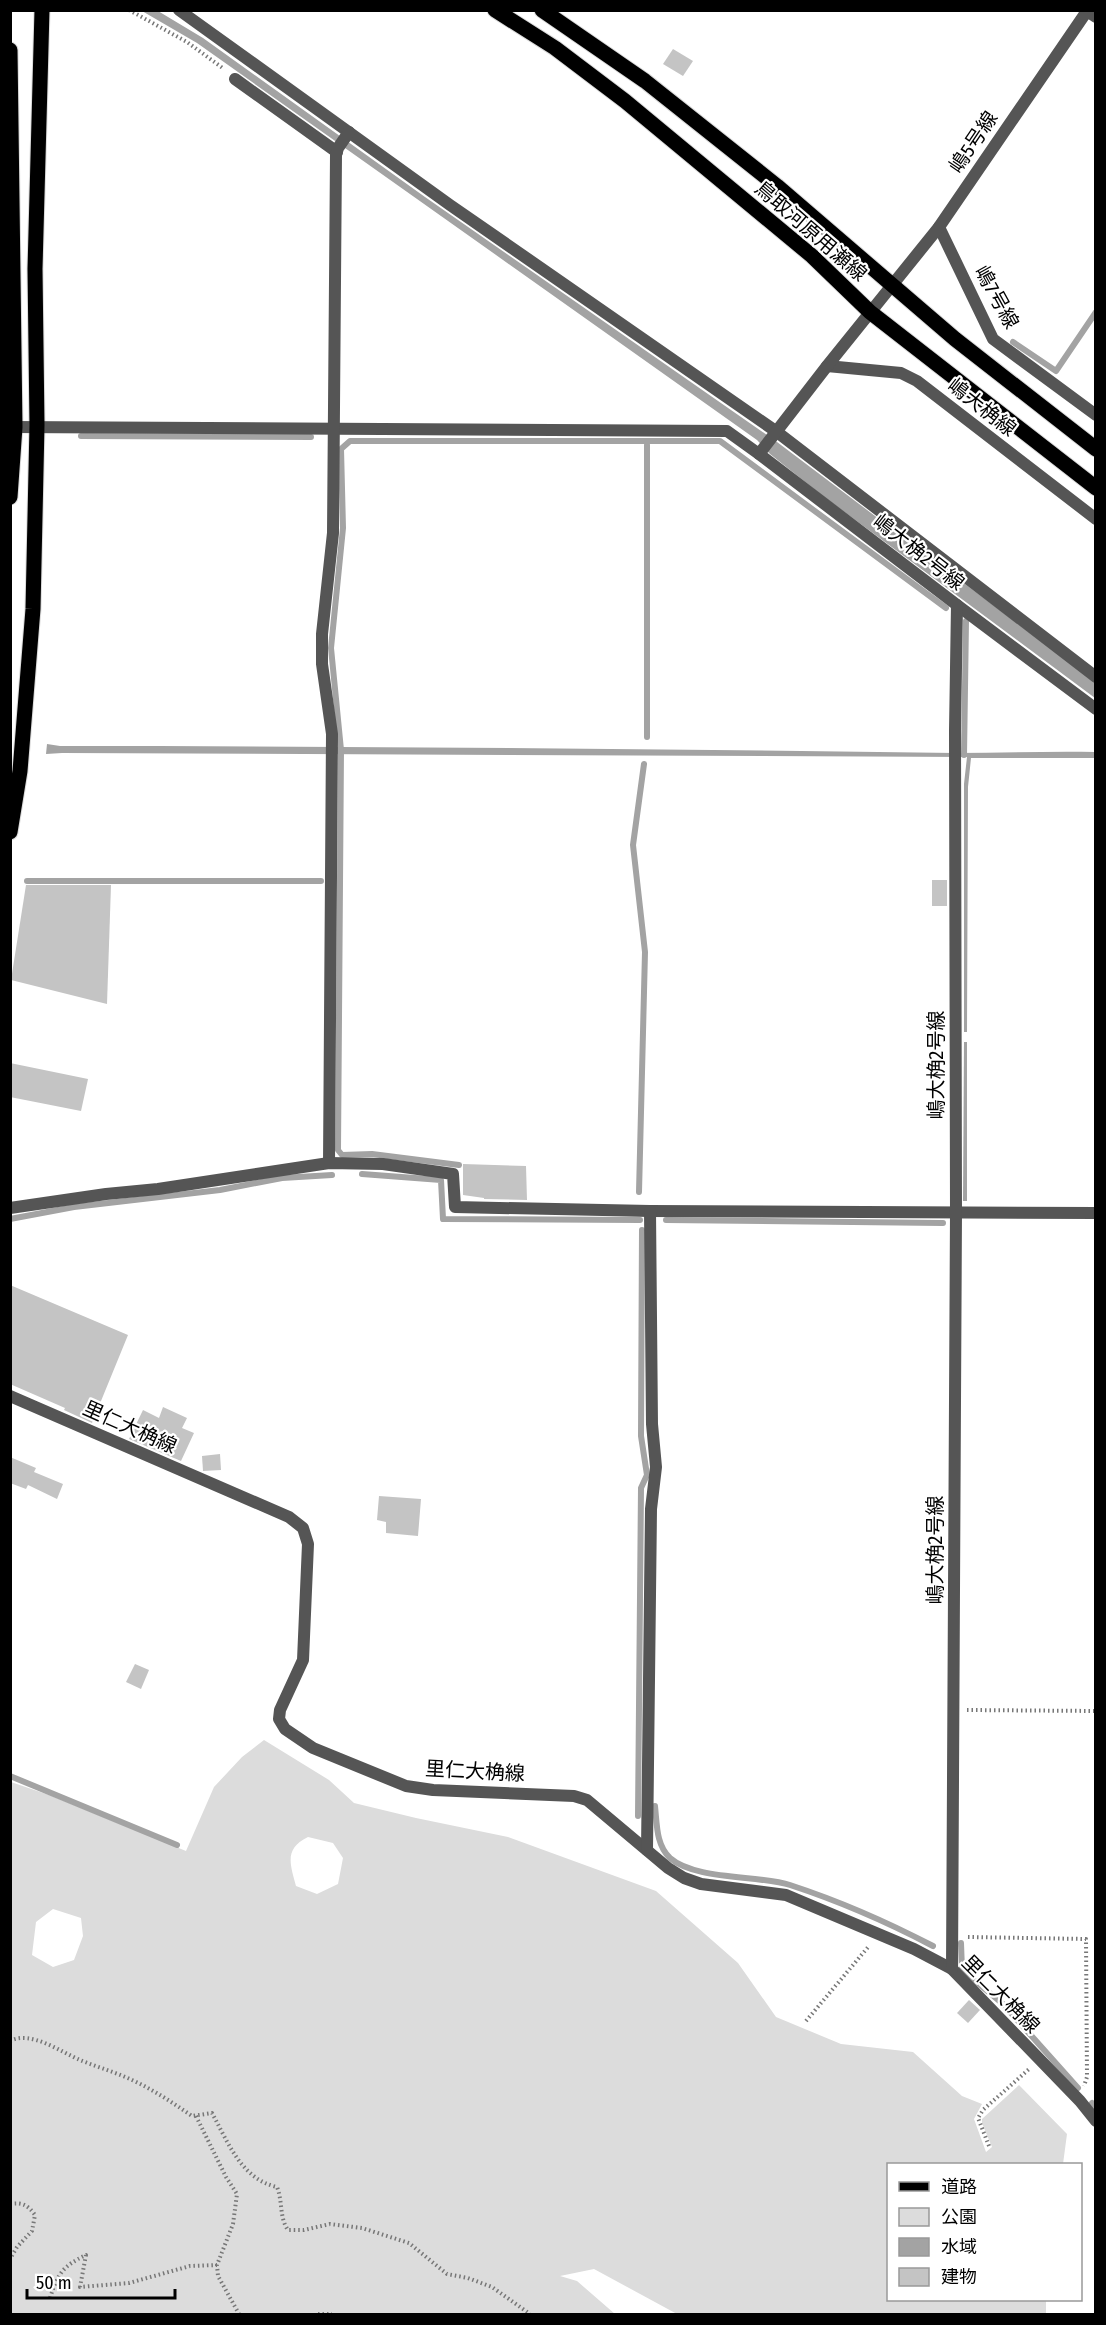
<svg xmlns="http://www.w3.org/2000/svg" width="1106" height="2325" viewBox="0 0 1106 2325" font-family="'Fira Sans Condensed','Noto Sans JP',sans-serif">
<rect width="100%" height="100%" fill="#fff"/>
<!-- green -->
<path fill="#dcdcdc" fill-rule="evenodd" d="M264,1740L329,1780L354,1803L416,1818L508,1837L656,1891L738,1963L776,2017L841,2044L913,2052L962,2096L982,2104L974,2119L986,2152L992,2147L982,2123V2119L1019,2085L1067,2134L1063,2164H888V2300H1046V2314H677L594,2269L560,2276L577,2281L615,2314H11V1782L49,1795L186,1851L214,1787L242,1757ZM308,1837L333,1843L343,1858L338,1884L317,1894L296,1886C290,1863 284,1849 308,1837ZM53,1909L81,1918L83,1936L74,1960L53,1967L32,1955L36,1922Z"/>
<!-- water -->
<g fill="#a3a3a3">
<path d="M142,11H158L203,38L425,197L777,442L1095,682V698L823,496L770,454L757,440L197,43Z"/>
<path d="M47,744L60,746C359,746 657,749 955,753C1002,753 1049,751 1095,752L1096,758H971L968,787L967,1032H964V784L967,757L62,753L46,754Z"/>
<path d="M964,1042H967V1201H963Z"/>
</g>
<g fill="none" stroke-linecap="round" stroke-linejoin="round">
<!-- stream -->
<g stroke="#a3a3a3" stroke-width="6">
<path d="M1013,342L1056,371L1096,312"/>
<path d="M81,436L311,437"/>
<path d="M647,445V737"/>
<path d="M964,755L966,621"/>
<path d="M27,881H321"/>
<path d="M459,1165L372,1154L342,1155L338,1150L341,750L331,648L343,528L341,449L350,441H720L946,608"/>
<path d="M362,1174L441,1180L443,1219L640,1220"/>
<path d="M639,1192L645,952L633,845L644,764"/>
<path d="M10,1219L74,1207L220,1190L282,1178L332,1175"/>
<path d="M666,1220L943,1223"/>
<path d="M10,1776L177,1845"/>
<path d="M655,1806C657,1824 656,1845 670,1858C695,1880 758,1875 790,1885C839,1901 887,1922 933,1946"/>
<path d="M638,1816L641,1488L647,1475L641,1436L642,1230"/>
<path d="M961,1943L962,1970L1003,2004L1078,2088"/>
<path d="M1092,2103L1096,2108"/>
</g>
</g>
<!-- building -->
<g fill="#c4c4c4">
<path d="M673,49L693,61L683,76L663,64Z"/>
<rect x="932" y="880" width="15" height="26"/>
<path d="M26,885H111L107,1004L11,980Z"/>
<path d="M10,1063L88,1079L81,1111L10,1097Z"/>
<path d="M463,1164L526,1166L527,1200L484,1199V1198L463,1195Z"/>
<path d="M10,1285L128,1335L92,1423L64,1410L65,1408L10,1384Z"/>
<path d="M163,1407L187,1418L182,1428L194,1433L181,1461L129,1439L143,1410L159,1418Z"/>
<path d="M220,1454L221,1470L203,1471L202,1456Z"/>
<path d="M10,1457L36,1468L34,1472L63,1484L57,1499L28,1485L26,1489L10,1483Z"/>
<path d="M379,1496L421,1499L418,1536L386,1533V1522L377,1520Z"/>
<path d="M135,1664L149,1670L141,1689L126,1682Z"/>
<path d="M969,2000L980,2010L968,2023L957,2013Z"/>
</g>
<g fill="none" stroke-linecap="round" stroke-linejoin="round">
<defs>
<g id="primary">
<path d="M495,10L555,48L625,101L812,256L870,312L1096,488"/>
<path d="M542,10L645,81L777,186L955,339L1096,449"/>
<path d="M10,50L15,427L10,497"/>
<path d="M10,832L20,771L33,609L37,425L35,269L42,10"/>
</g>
</defs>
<!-- primary casing -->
<use href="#primary" stroke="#dbdbdb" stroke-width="17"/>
<!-- path -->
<g stroke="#777" stroke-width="4" stroke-dasharray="1.5 3" stroke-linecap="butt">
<path d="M129,10L187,42L224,69"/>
<path d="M967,1710L1096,1711"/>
<path d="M968,1937L1086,1939L1087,2077L1084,2086"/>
<path d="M806,2021L869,1946"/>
<path d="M10,2041C31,2030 61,2052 80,2060C97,2067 115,2072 132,2080C154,2090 173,2103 192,2116L212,2113C228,2142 241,2179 277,2187C283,2202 279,2217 288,2230H304L330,2224L362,2228L409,2243L447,2274L468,2278L492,2287L530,2314"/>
<path d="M196,2116L226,2177L237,2194L233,2224L217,2265L218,2276L239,2314"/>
<path d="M989,2146L978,2118L983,2110L1029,2069"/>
<path d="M10,2204C22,2202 28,2205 35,2215L32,2231L17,2247L10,2259"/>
<path d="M50,2298C58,2273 63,2266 86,2255L80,2287L129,2283L190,2266L217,2265"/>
<path d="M318,2314H332"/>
</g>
<!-- minor -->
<g stroke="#555" stroke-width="12">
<path d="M179,10L450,205L777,432L1096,677"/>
<path d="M235,79L337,152"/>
<path d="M939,227L993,339L1096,415"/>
<path d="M827,366L901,373L917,381L1096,519"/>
<path d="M10,427L727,431L759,454"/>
<path d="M957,605L1096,709"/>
<path d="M329,1163L332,734L322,664V634L333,533L336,155L338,148L349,132"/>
<path d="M10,1208L106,1194L158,1189L329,1163L383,1164L453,1174L455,1207L650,1211L1096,1213"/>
<path d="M10,1396L289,1517L303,1528L308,1544L303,1660L280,1710L279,1719L285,1729L313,1748L406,1786L433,1790L574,1796L587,1800L668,1868L684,1878L701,1884L786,1895L914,1949L952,1969L1080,2101L1096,2121"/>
<path d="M647,1850L651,1509L656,1467L652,1424L650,1211"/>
<path d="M952,1969L956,1212L955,730L957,605L759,454L827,366L939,227L1087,11L1096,17"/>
</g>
<!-- primary -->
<use href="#primary" stroke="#000" stroke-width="15"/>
</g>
<g text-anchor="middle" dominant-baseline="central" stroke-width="4.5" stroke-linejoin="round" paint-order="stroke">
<!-- street labels -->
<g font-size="20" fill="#000" stroke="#fff">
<text transform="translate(973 142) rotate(-56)">嶋5号線</text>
<text transform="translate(811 231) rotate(41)">鳥取河原用瀬線</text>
<text transform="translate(997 297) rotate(61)">嶋7号線</text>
<text transform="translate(982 407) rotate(38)">嶋大桷線</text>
<text transform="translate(919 552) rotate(38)">嶋大桷2号線</text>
<text transform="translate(936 1065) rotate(-90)">嶋大桷2号線</text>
<text transform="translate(130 1427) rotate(24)">里仁大桷線</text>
<text transform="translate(935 1550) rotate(-90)">嶋大桷2号線</text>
<text transform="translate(475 1771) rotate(3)">里仁大桷線</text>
<text transform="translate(1001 1994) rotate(45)">里仁大桷線</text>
</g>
</g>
<!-- border -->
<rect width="1106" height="2325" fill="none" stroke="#000000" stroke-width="24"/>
<!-- legend -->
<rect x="887" y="2163" width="195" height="138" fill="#ffffff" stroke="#999999" stroke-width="1.5"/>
<rect x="899" y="2182" width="30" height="9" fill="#000000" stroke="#999999" stroke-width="1.5"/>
<text x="941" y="2193" font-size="18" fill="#000000">道路</text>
<rect x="899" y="2208" width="30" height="18" fill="#dcdcdc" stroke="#999999" stroke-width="1.5"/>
<text x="941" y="2223" font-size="18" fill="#000000">公園</text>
<rect x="899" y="2238" width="30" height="18" fill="#a3a3a3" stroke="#999999" stroke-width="1.5"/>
<text x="941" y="2253" font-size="18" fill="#000000">水域</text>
<rect x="899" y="2268" width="30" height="18" fill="#c4c4c4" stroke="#999999" stroke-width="1.5"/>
<text x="941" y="2283" font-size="18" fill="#000000">建物</text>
<!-- scale -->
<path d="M27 2289v9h148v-9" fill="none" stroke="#000000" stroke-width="3"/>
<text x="36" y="2289" font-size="18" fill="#000000" stroke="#ffffff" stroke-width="4.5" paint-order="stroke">50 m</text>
</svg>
